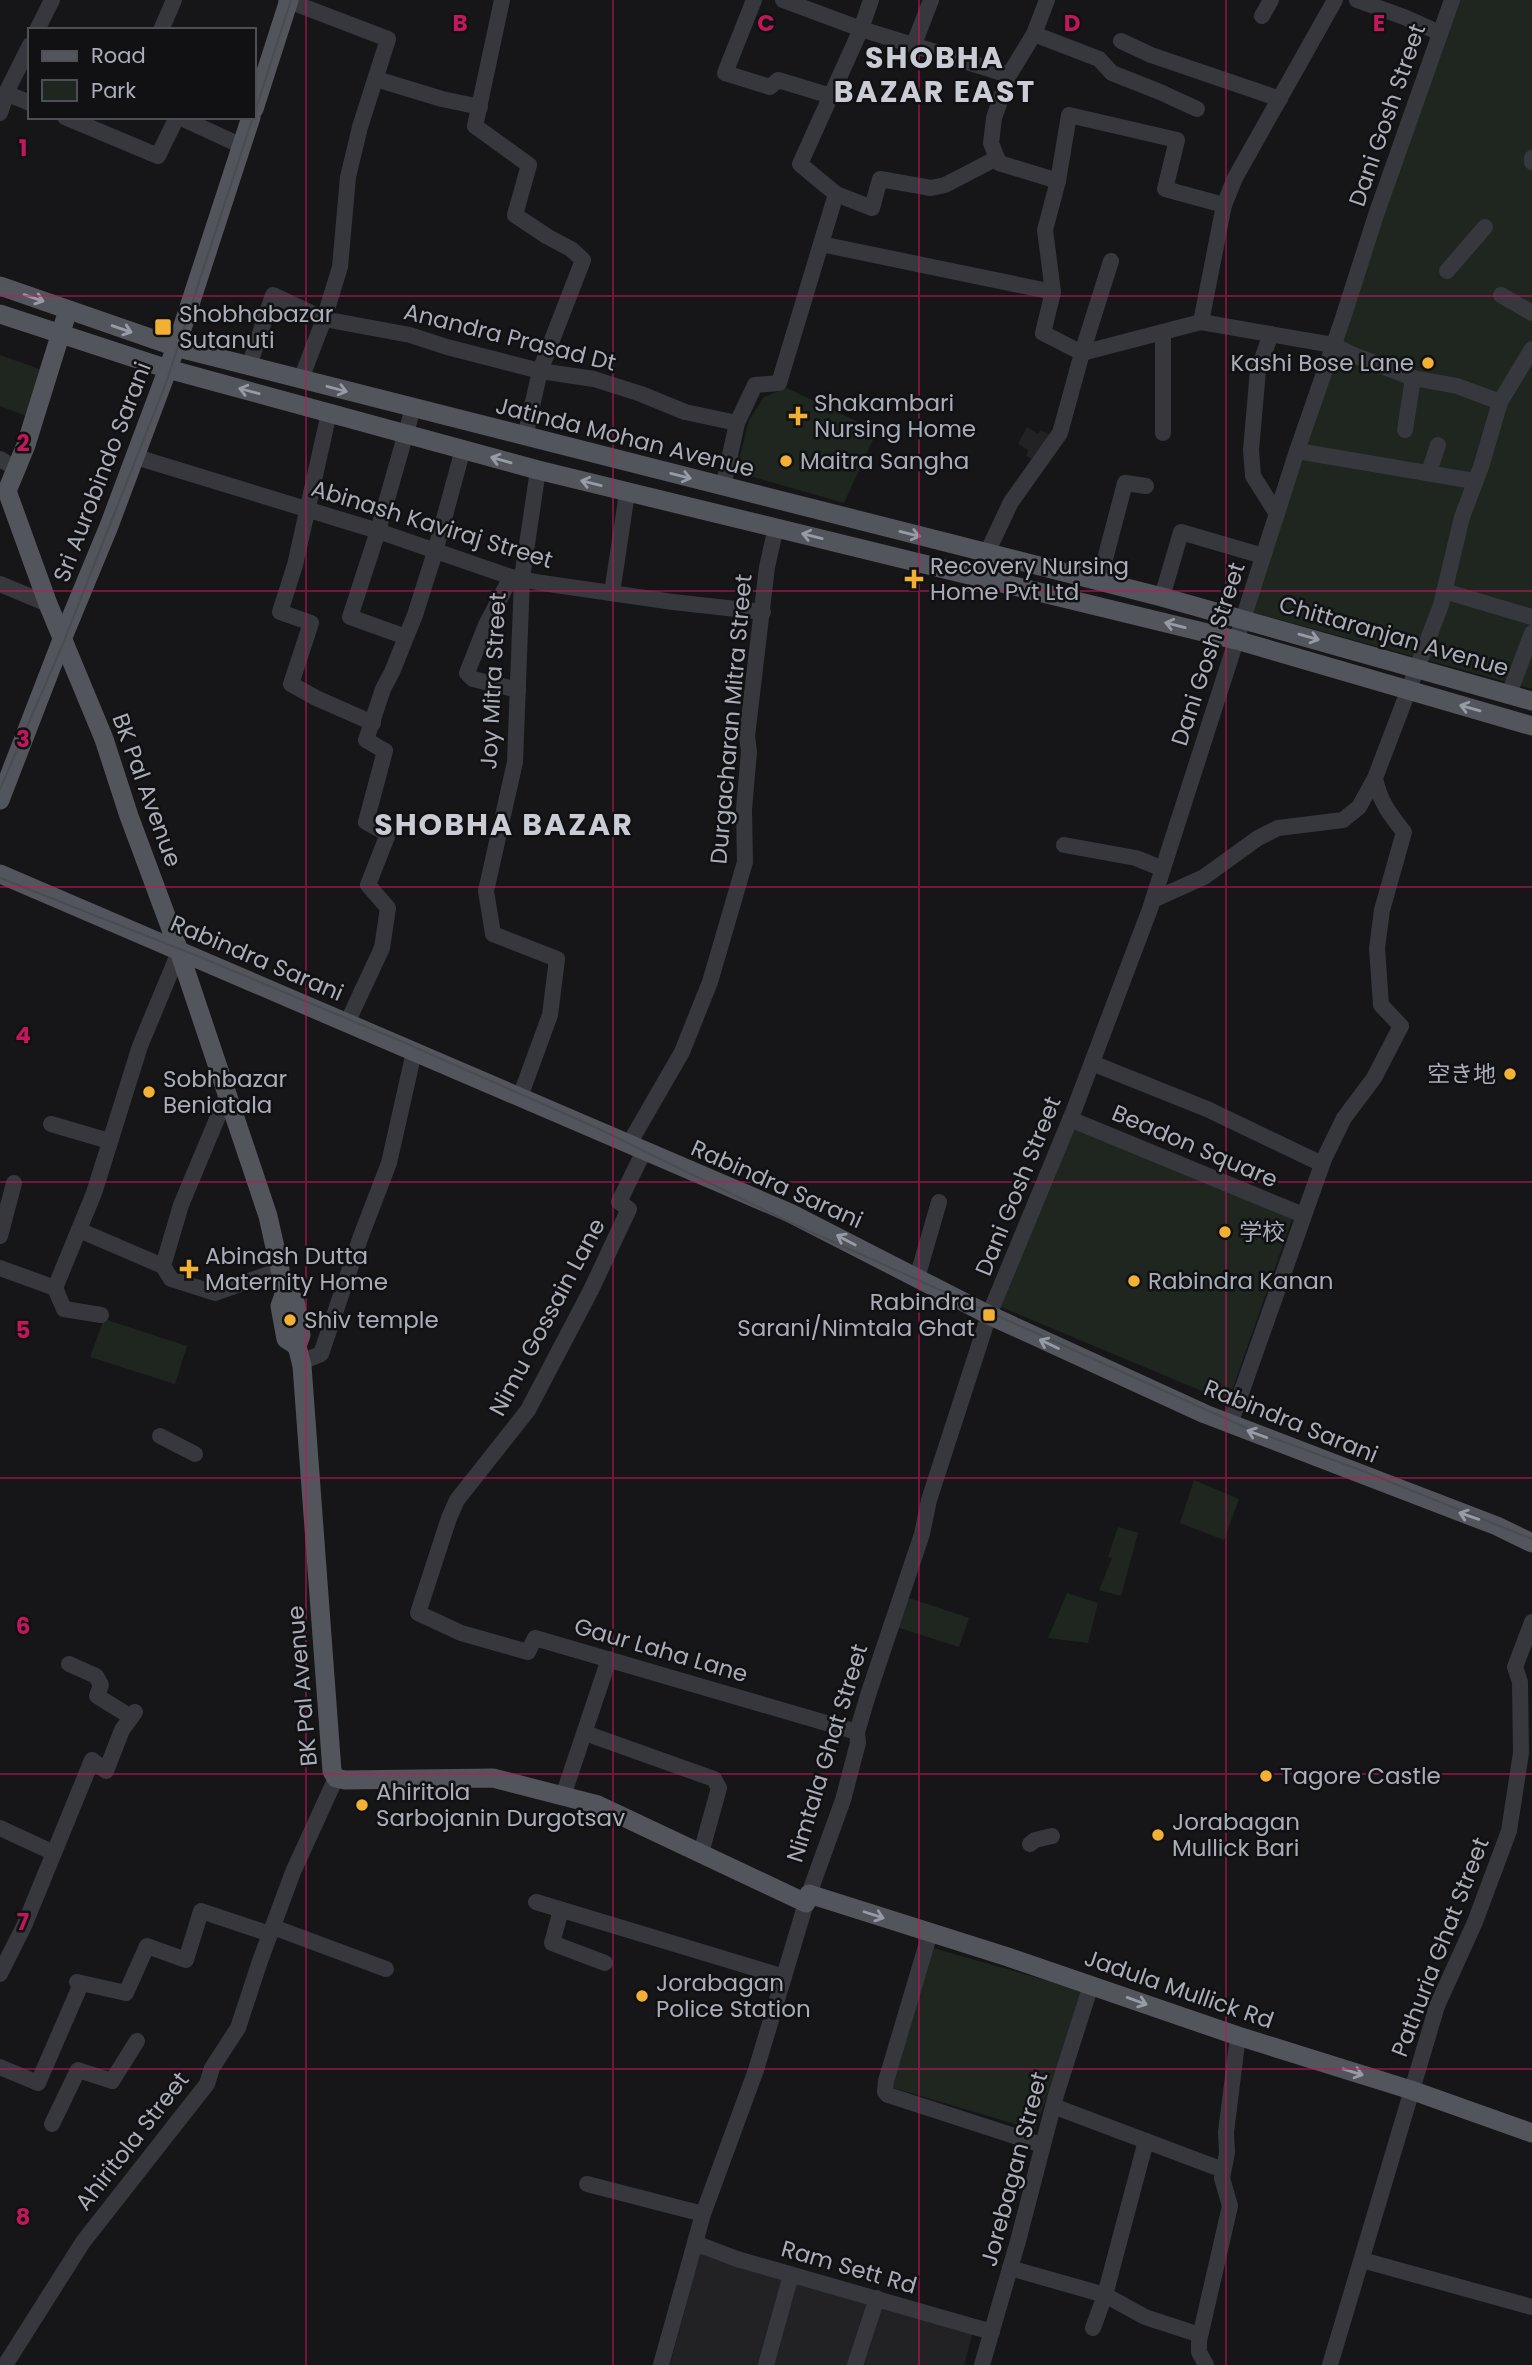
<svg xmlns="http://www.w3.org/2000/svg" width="1532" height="2365" viewBox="0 0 1532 2365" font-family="Poppins,'Noto Sans SC','Noto Sans JP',sans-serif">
<rect width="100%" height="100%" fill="#161618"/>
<!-- built -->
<g fill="#222225">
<path d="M1027,427L1038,434L1041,430L1051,436L1037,462L1026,456L1028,450L1018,444Z"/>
<path d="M700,2252L973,2332L964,2365H670Z"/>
</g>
<!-- green -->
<g fill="#1e261f">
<path d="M1456,0H1532V689L1252,612Z"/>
<path d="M0,355L45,371L29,417L0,406Z"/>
<path d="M787,388L877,431L844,503L736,472L749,420L764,397Z"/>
<path d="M1075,1117L1295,1211L1228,1402L1001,1307Z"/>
<path d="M104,1319L187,1346L175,1384L90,1357Z"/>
<path d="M1194,1480L1239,1499L1224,1540L1180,1523Z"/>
<path d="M1118,1527L1138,1533L1121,1596L1099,1590L1112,1558L1108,1557Z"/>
<path d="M1067,1593L1098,1603L1088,1643L1048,1638Z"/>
<path d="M906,1597L969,1618L959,1647L896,1627Z"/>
<path d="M926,1946L1084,1991L1035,2130L877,2083Z"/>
</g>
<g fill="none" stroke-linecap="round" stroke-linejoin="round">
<!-- minor -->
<g stroke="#37383d" stroke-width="16">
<path d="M286,0L388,39L360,127L348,177L340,267L324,319L301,379"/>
<path d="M502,0L475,126L529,165L515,215L548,237L571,249L583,260L540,371L525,437"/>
<path d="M754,0L725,73L770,87L778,80L831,96"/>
<path d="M783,0L861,29L871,0"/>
<path d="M1047,0L1034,34L1009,75L994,118L991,143L999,163L1058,181"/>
<path d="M1357,0L1404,17L1440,33"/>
<path d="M1262,16L1271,0"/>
<path d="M37,30L52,0"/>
<path d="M161,30L174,0"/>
<path d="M1034,34L1099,59L1112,73L1160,92L1197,109"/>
<path d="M1121,41L1151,55L1280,99"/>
<path d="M914,44L931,0"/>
<path d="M376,79L442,99L480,107"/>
<path d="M8,94L30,103"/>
<path d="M0,113L8,89L30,45"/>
<path d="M65,117L158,156L177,117"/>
<path d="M179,117L242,146"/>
<path d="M1532,158V162"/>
<path d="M836,194L872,208L880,179L931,188L945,185L997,158"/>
<path d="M1224,205L1165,189L1177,140L1069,115L1058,181L1045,230L1053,292L1043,333L1082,353L1201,322L1333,345L1351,354L1413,378L1457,386L1500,402"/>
<path d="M821,244L1053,292"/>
<path d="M1447,271L1485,227"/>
<path d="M1501,295L1532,313"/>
<path d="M1201,322L1224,205L1235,178L1335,0"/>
<path d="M1163,332V433"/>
<path d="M1271,334L1258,370L1251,450L1253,476L1277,514"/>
<path d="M249,366L273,295L324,319L410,335L447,347L540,371L594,379L641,394L685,412L737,423"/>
<path d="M329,413L295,565L280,612L311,623L291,684L316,698L373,723"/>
<path d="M1405,430L1413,378"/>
<path d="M1297,451L1474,481"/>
<path d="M136,457L378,531L511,577L542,583L673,602L763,612"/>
<path d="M0,459L17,469"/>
<path d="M1429,472L1438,445"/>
<path d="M723,487L737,423L755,385L779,383L836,194L800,164L861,29L1009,75"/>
<path d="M976,576L1011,502L1060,433L1082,353L1111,261"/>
<path d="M511,577L486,625L467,673L473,679L518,690"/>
<path d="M1099,582L1125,483L1146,486"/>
<path d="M0,584L48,604"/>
<path d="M1444,591L1532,617"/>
<path d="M612,593L627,493"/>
<path d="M1162,597L1181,532L1263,556"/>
<path d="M406,637L350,617L378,531L413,408"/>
<path d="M1509,694L1532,633"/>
<path d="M1064,845L1136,858L1163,869"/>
<path d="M1153,900L1204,877L1258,838L1278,828L1343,820L1359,807L1375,778"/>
<path d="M347,1023L382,948L388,908L368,885L388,834L366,822L385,751L366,740L383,689L392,672L415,615L435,552L463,449"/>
<path d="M1092,1063L1207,1109L1322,1164"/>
<path d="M520,1097L550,1015L557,959L493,934L486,891L515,762L522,578L538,470"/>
<path d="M1070,1119L1303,1215"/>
<path d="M51,1124L109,1141"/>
<path d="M629,1144L682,1052L710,982L745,862L744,809L749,752L747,736L767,567L776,527"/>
<path d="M644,1151L619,1202L629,1209L591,1290L528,1410L457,1500L449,1518L418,1613L461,1633L528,1652L535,1638L857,1732"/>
<path d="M79,1230L163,1266L171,1279L215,1293L280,1270"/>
<path d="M0,1236L14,1183"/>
<path d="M163,1266L181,1205L227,1095"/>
<path d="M0,1268L55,1288"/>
<path d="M917,1278L939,1202"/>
<path d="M101,1315L64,1309L55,1288L94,1193L140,1046L179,952"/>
<path d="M301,1362L321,1354L361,1236L389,1163L414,1052"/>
<path d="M1230,1424L1324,1159L1344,1118L1374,1078L1401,1026L1381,1005L1377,948L1382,910L1404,832C1390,815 1379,800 1375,778L1441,605L1462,517L1481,467L1500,402L1532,349"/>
<path d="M160,1436L195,1454"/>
<path d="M69,1664L96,1676L101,1685L97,1696L131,1717"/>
<path d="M585,1733L714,1779L719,1788L701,1853"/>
<path d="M563,1796L609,1659"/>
<path d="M0,1828L54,1853"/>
<path d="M1030,1844L1035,1840L1052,1836"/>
<path d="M809,1894L843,1800L858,1743L857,1732L869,1692L922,1534L929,1500L989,1315L1074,1110L1150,909L1297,451L1343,318L1376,215L1452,0"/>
<path d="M536,1902L784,1977"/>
<path d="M561,1910L552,1943L605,1963"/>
<path d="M273,1927L386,1969"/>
<path d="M930,1933L886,2081L885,2092L888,2095L1042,2145"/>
<path d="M0,1974L24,1926L92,1760L106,1771L122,1730L135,1712"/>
<path d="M77,1982L126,1993L147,1946L186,1960L201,1911L270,1934"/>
<path d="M0,2067L38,2083L78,1991"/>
<path d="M1053,2106L1223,2170"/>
<path d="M52,2124L78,2070L112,2081L137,2041"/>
<path d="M587,2184L703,2214"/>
<path d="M695,2243L737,2259L992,2332"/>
<path d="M1362,2260L1532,2307"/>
<path d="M1010,2268L1105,2295L1145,2317L1200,2335"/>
<path d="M1093,2328L1105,2295L1146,2141"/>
<path d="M5,2365L83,2242L207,2084L212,2068L238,2028L260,1961L293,1872L336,1778"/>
<path d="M661,2365L703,2214L756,2070L806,1903"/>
<path d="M766,2365L791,2275"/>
<path d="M855,2365L877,2298"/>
<path d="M982,2365L1018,2241L1056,2095L1091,1985"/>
<path d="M1206,2365L1199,2352V2341L1230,2206L1222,2178L1227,2153L1226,2132L1238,2036"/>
<path d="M1330,2365L1437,2006L1475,1922L1509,1831L1521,1753L1520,1682L1515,1667L1532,1622"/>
</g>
<!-- major -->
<g stroke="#53555c" stroke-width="19">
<path d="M254,109L289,0"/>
<path d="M0,286L179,348L1162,597L1532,701"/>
<path d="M68,310L26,445L7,491L48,604L104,739L129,816L178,948L268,1216L285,1292L295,1301L301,1335L297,1346L302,1366L332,1771L336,1778L345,1780L493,1778L598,1805L806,1903L809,1894L1008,1957L1238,2036L1411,2090L1532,2133"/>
<path d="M0,314L168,369L538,470L1236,640L1532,726"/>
<path d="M0,800L63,637L109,526L176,347L251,117"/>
<path d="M0,874L790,1213L989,1315L1205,1414L1497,1526L1532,1543"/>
<path d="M285,1292L280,1306L286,1339L297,1346"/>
</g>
<!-- tram -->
<g stroke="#4a4c52" stroke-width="2">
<path d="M254,115L291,0"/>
<path d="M0,789L62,646L166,383L253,117"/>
<path d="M0,878L200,957L403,1042L597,1128L789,1222L1249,1429L1363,1471L1532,1539"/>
</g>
</g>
<!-- one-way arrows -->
<defs><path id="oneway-shaft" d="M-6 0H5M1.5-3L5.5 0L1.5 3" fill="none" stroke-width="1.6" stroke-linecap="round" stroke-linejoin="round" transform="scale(1.75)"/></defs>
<g stroke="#979ba6">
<use href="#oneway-shaft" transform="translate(34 298) rotate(19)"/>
<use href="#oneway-shaft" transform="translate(122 329) rotate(19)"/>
<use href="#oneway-shaft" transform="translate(337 389) rotate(15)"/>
<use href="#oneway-shaft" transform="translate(249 391) rotate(-165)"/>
<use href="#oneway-shaft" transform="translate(501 460) rotate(-164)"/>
<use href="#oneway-shaft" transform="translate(681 476) rotate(14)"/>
<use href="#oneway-shaft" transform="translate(591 483) rotate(-166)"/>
<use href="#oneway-shaft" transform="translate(910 534) rotate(14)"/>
<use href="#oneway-shaft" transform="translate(812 536) rotate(-166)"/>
<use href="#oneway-shaft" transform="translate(1175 625) rotate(-166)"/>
<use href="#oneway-shaft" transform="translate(1309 637) rotate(16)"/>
<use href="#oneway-shaft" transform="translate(1470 708) rotate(-164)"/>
<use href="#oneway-shaft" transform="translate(846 1240) rotate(-152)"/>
<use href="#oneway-shaft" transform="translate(1049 1344) rotate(-155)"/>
<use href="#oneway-shaft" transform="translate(1257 1434) rotate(-160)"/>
<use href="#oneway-shaft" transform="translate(1469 1516) rotate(-161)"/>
<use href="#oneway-shaft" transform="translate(874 1915) rotate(18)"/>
<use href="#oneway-shaft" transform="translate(1137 2001) rotate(20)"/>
<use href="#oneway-shaft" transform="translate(1353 2072) rotate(17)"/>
</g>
<!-- grid -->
<path fill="none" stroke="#c2185b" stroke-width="2" stroke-opacity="0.55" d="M306,0V2365M613,0V2365M919,0V2365M1226,0V2365M0,296H1532M0,591H1532M0,887H1532M0,1182H1532M0,1478H1532M0,1774H1532M0,2069H1532"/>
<!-- markers -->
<g fill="#f2b134" stroke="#111113" stroke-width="2.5">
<rect x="154" y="318" width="18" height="18" rx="3.5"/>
<circle cx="1428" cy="363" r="7"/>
<path d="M794.5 405.5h7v7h7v7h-7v7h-7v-7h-7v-7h7z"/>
<circle cx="786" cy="461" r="7"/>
<path d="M910.5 568.5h7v7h7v7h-7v7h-7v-7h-7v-7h7z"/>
<circle cx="1510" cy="1074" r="7"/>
<circle cx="149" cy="1092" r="7"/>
<circle cx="1225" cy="1232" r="7"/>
<path d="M185.5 1258.5h7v7h7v7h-7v7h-7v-7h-7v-7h7z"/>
<circle cx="1134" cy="1281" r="7"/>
<rect x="982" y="1308" width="14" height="14" rx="3.5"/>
<circle cx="290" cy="1320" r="7"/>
<circle cx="1266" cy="1776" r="7"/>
<circle cx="362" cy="1805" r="7"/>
<circle cx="1158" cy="1835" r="7"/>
<circle cx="642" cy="1996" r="7"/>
</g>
<g text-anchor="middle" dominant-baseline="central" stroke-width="5" stroke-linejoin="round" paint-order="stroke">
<!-- street labels -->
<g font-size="23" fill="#a8adb8" stroke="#111113">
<text transform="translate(1387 115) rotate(-71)">Dani Gosh Street</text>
<text transform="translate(510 337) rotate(14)">Anandra Prasad Dt</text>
<text transform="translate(625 437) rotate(14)">Jatinda Mohan Avenue</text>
<text transform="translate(102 472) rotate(-69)">Sri Aurobindo Sarani</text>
<text transform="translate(432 524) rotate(17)">Abinash Kaviraj Street</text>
<text transform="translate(1394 636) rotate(16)">Chittaranjan Avenue</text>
<text transform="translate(1208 654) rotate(-72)">Dani Gosh Street</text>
<text transform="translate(493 681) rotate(-87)">Joy Mitra Street</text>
<text transform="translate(731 719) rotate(-85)">Durgacharan Mitra Street</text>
<text transform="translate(147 790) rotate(70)">BK Pal Avenue</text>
<text transform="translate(257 958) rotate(23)">Rabindra Sarani</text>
<text transform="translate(1195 1146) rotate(23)">Beadon Square</text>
<text transform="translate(777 1184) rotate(24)">Rabindra Sarani</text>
<text transform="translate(1018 1186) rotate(-68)">Dani Gosh Street</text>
<text transform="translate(547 1317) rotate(-62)">Nimu Gossain Lane</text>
<text transform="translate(1291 1421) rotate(22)">Rabindra Sarani</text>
<text transform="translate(661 1650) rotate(16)">Gaur Laha Lane</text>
<text transform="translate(302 1686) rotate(-95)">BK Pal Avenue</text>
<text transform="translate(827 1753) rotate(-73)">Nimtala Ghat Street</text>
<text transform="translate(1440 1947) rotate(-69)">Pathuria Ghat Street</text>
<text transform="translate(1179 1989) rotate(19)">Jadula Mullick Rd</text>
<text transform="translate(132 2141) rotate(-52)">Ahiritola Street</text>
<text transform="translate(1014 2169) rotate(-75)">Jorebagan Street</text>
<text transform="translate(849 2267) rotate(16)">Ram Sett Rd</text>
</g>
<!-- poi labels -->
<g font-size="23" fill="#a8adb8" stroke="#111113" text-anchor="start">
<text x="179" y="314">Shobhabazar<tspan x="179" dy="26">Sutanuti</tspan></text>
<text x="1414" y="363" text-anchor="end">Kashi Bose Lane</text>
<text x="814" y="403">Shakambari<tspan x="814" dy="26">Nursing Home</tspan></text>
<text x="800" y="461">Maitra Sangha</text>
<text x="930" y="566">Recovery Nursing<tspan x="930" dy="26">Home Pvt Ltd</tspan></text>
<text x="1496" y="1074" text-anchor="end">空き地</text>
<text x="163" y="1079">Sobhbazar<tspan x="163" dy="26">Beniatala</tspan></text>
<text x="1239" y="1232">学校</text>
<text x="205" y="1256">Abinash Dutta<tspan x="205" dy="26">Maternity Home</tspan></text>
<text x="1148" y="1281">Rabindra Kanan</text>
<text x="975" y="1302" text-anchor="end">Rabindra<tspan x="975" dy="26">Sarani/Nimtala Ghat</tspan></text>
<text x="304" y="1320">Shiv temple</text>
<text x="1280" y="1776">Tagore Castle</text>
<text x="376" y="1792">Ahiritola<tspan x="376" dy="26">Sarbojanin Durgotsav</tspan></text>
<text x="1172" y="1822">Jorabagan<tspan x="1172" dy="26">Mullick Bari</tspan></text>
<text x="656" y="1983">Jorabagan<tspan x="656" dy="26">Police Station</tspan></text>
</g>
<!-- district labels -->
<g font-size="30" font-weight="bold" letter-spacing="2" fill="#c9ccd4" stroke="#111113">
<text x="935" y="57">SHOBHA<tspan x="935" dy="34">BAZAR EAST</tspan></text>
<text x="504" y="824">SHOBHA BAZAR</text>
</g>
</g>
<g font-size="23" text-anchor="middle" font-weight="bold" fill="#c2185b" stroke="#111113" stroke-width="5" stroke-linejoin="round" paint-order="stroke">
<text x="460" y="31">B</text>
<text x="766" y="31">C</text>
<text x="1072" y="31">D</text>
<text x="1379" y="31">E</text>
<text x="23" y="156">1</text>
<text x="23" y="451">2</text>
<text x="23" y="747">3</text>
<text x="23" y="1043">4</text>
<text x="23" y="1338">5</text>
<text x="23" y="1634">6</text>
<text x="23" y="1930">7</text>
<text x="23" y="2225">8</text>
</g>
<!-- legend -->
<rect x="28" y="28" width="228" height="91" fill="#111113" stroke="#4d4f55" stroke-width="2"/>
<rect x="42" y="51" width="35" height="10" fill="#53555c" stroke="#4d4f55" stroke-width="2"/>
<text x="91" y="63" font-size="21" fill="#a8adb8">Road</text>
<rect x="42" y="80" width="35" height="21" fill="#1e261f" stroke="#4d4f55" stroke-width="2"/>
<text x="91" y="98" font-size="21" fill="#a8adb8">Park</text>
</svg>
